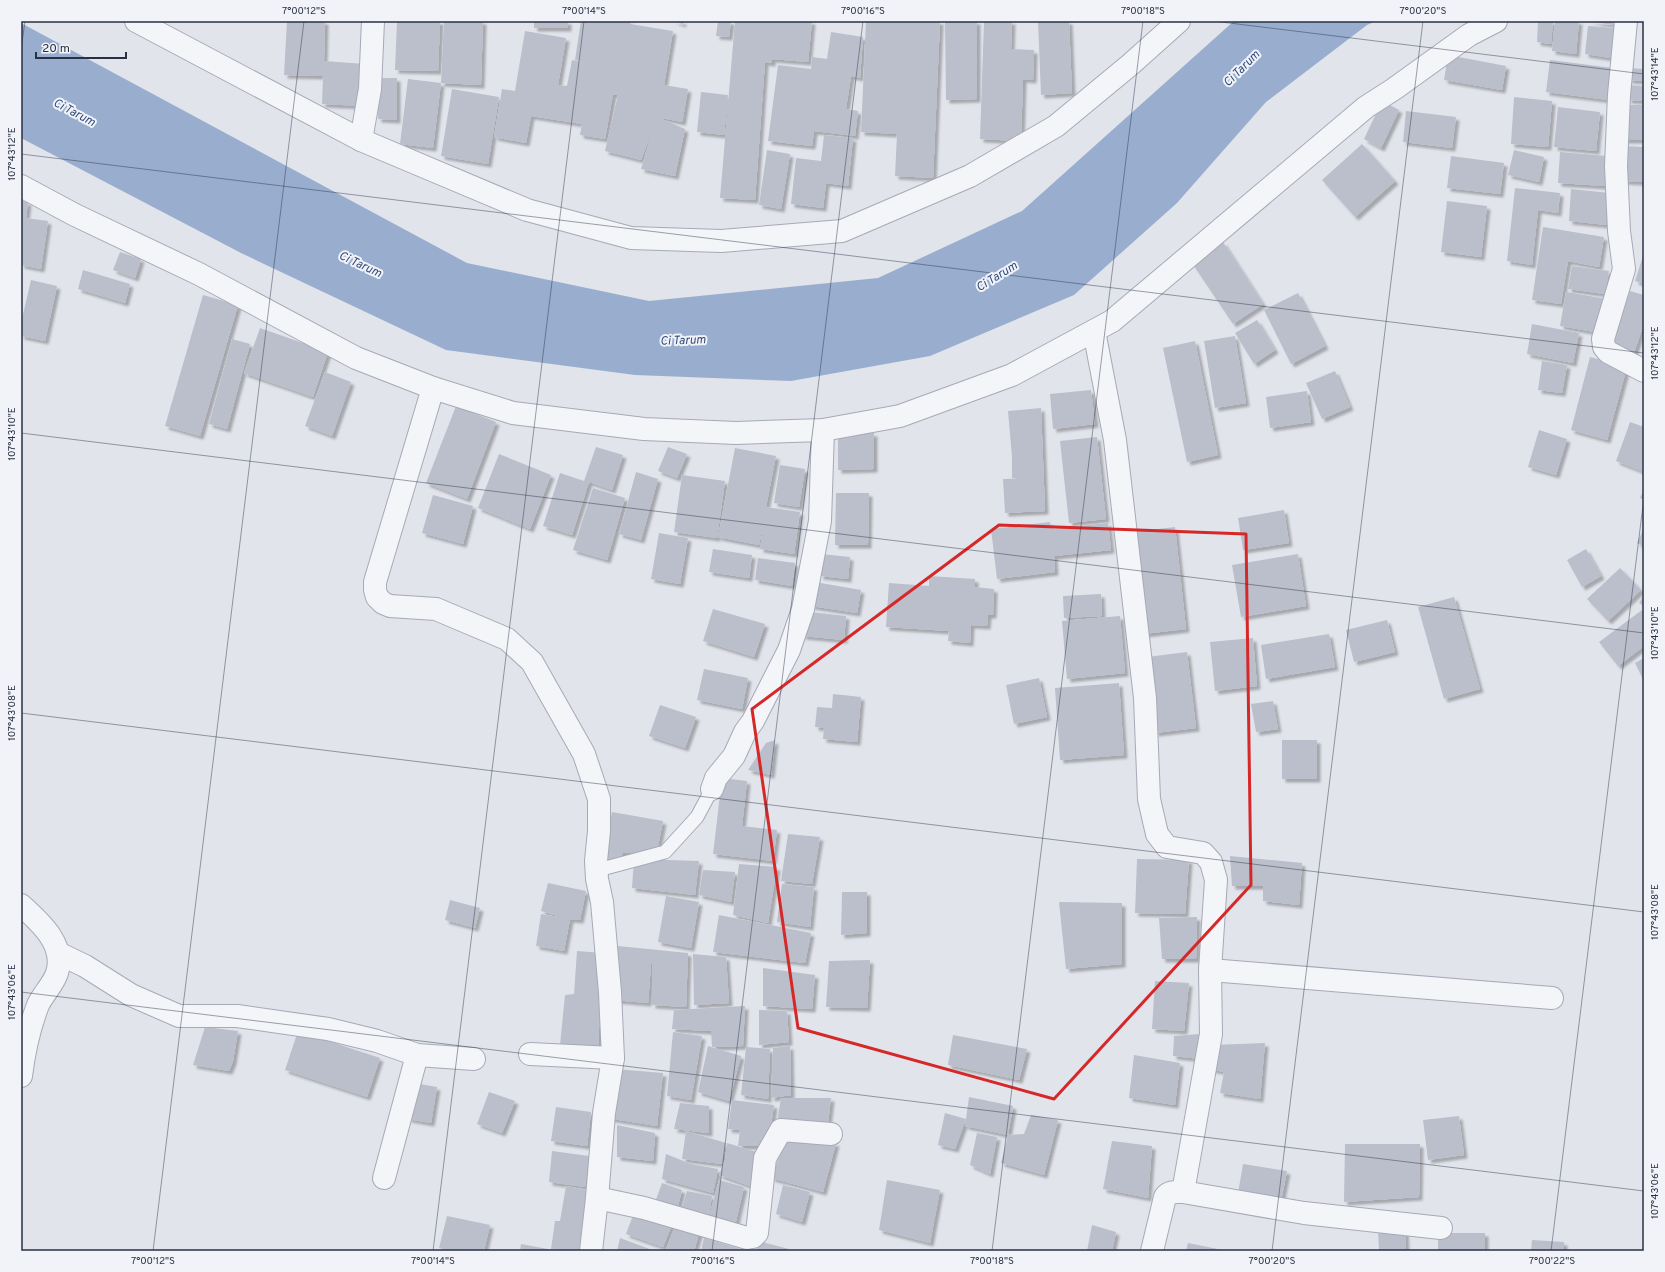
<svg xmlns="http://www.w3.org/2000/svg" width="1665" height="1272" viewBox="0 0 1665 1272" font-family="Overpass,sans-serif">
<defs>
<filter id="shadow"><feDropShadow dx="3.5" dy="3.5" stdDeviation="1" flood-color="#0004"/></filter>
</defs>
<rect width="100%" height="100%" fill="#e1e4eb"/>
<!-- water -->
<path fill="#99aece" d="M1234,21H1376L1367,25L1266,102L1177,203L1074,295L930,356L791,381L635,375L446,350L241,253L21,138V23L467,263L649,301L878,278L1022,211Z"/>
<!-- building -->
<g fill="#bbbfcb" filter="url(#shadow)">
<path d="M287,21H325L324,61L365,64L363,106L322,104L323,76L284,75Z"/>
<path d="M397,21H440L438,71L395,70Z"/>
<path d="M444,21H483L481,85L441,83L433,148L400,144L408,79L441,83Z"/>
<rect x="534" y="21" width="34" height="7"/>
<path d="M581,21H630V24L673,31L664,85L688,89L683,118L682,122L657,117L685,129L675,176L641,169L654,126L641,160L605,151L618,95L613,94L605,139L580,135L582,124L531,116L526,143L494,137L502,89L515,91L525,31L566,38L558,85L567,86L572,60L622,69L575,60Z"/>
<path d="M673,21H683V24Z"/>
<path d="M718,21H731L729,37L716,36Z"/>
<path d="M735,21H812L808,62L772,59V63L765,62L755,200L720,198Z"/>
<path d="M866,21H940L933,178L895,176L897,134L861,132Z"/>
<path d="M945,21H977V99L946,100Z"/>
<path d="M984,21H1012L1011,49L1034,50L1033,80L1023,79L1021,141L980,139Z"/>
<path d="M1038,21H1069L1072,93L1041,95Z"/>
<path d="M1538,21H1553L1551,44L1537,42Z"/>
<path d="M1555,21H1579L1576,54L1552,51Z"/>
<path d="M1588,21H1613V25Z"/>
<path d="M1588,26L1614,28L1611,58L1585,54Z"/>
<path d="M831,32L863,37L860,78L851,76L846,109L858,111L855,136L814,131L812,146L768,141L778,65L811,69L812,57L827,59Z"/>
<path d="M1448,55L1506,66L1502,90L1444,80Z"/>
<path d="M1550,60L1613,68L1609,100L1546,92Z"/>
<path d="M1629,68L1644,69V81L1629,80Z"/>
<path d="M378,78H397V120L378,119Z"/>
<path d="M1628,85L1644,86V101L1628,100Z"/>
<path d="M452,89L499,97L488,164L441,156Z"/>
<path d="M701,92L728,95L724,135L697,132Z"/>
<path d="M1514,97L1552,101L1548,147L1511,144Z"/>
<path d="M1382,101L1399,110L1381,148L1364,139Z"/>
<path d="M1625,105H1644V140H1624Z"/>
<path d="M1558,107L1600,112L1596,151L1554,147Z"/>
<path d="M1406,111L1456,117L1452,148L1403,142Z"/>
<path d="M824,135L853,138L848,186L826,183L823,208L791,204L796,158L821,161Z"/>
<path d="M1362,144L1395,181L1355,217L1322,180Z"/>
<path d="M1624,146L1644,147V182L1622,181Z"/>
<path d="M767,150L790,154L781,209L759,205Z"/>
<path d="M1514,150L1544,157L1539,182L1508,175Z"/>
<path d="M1560,152L1607,156L1605,186L1558,183Z"/>
<path d="M1451,156L1504,163L1500,194L1447,188Z"/>
<path d="M1515,188L1560,193L1558,213L1538,210L1532,265L1507,261Z"/>
<path d="M1571,189L1610,193L1607,225L1569,221Z"/>
<path d="M21,201L28,202L26,218L48,221L41,269L21,265Z"/>
<path d="M1447,201L1487,206L1481,257L1441,252Z"/>
<path d="M1543,227L1604,237L1599,267L1568,261L1561,304L1532,300Z"/>
<path d="M1223,242L1263,304L1233,324L1192,263Z"/>
<path d="M120,252L141,259L135,278L113,270Z"/>
<path d="M1644,253V284L1635,281Z"/>
<path d="M1572,266L1609,271L1605,294L1568,289Z"/>
<path d="M83,270L130,284L125,303L78,289Z"/>
<path d="M31,280L57,286L45,341L21,336V323Z"/>
<path d="M1630,291L1644,295V323L1634,353L1612,345Z"/>
<path d="M1566,292L1607,299L1601,333L1560,326Z"/>
<path d="M1298,293L1325,346L1291,364L1264,310Z"/>
<path d="M203,295L238,305L200,436L165,426Z"/>
<path d="M1257,320L1275,350L1254,364L1235,333Z"/>
<path d="M1532,324L1579,333L1573,363L1527,354Z"/>
<path d="M260,328L328,352L313,397L244,373Z"/>
<path d="M1235,336L1246,403L1215,408L1204,341Z"/>
<path d="M232,339L250,344L227,429L209,424Z"/>
<path d="M1195,341L1218,455L1187,462L1163,348Z"/>
<path d="M1590,357L1627,367L1607,440L1571,430Z"/>
<path d="M1542,361L1567,365L1562,393L1538,390Z"/>
<path d="M1335,371L1350,407L1322,419L1306,383Z"/>
<path d="M325,372L351,382L332,436L305,426Z"/>
<path d="M1091,390L1095,424L1053,429L1050,394Z"/>
<path d="M1307,391L1311,422L1270,428L1266,397Z"/>
<path d="M456,406L496,422L467,499L426,483Z"/>
<path d="M1041,408L1045,511L1005,513L1003,479L1029,478H1012V457L1008,411Z"/>
<path d="M1630,422L1644,427V472L1616,461Z"/>
<path d="M1539,430L1567,439L1556,475L1528,467Z"/>
<path d="M838,433H874V469L838,470Z"/>
<path d="M1097,437L1106,519L1069,523L1060,441Z"/>
<path d="M596,447L623,455L612,490L589,482L572,535L543,526L560,473L584,481Z"/>
<path d="M668,447L687,454L677,478L658,471Z"/>
<path d="M735,448L776,456L766,507L800,512L794,554L760,549L765,515L759,545L718,537Z"/>
<path d="M499,454L551,475L530,529L478,508Z"/>
<path d="M780,465L805,469L799,507L774,503Z"/>
<path d="M636,472L658,479L641,540L619,534Z"/>
<path d="M682,475L725,481L717,538L674,532Z"/>
<path d="M593,488L625,498L607,560L573,550Z"/>
<path d="M1644,489V500L1640,498Z"/>
<path d="M836,493H869L868,545H835Z"/>
<path d="M433,495L473,506L463,544L422,533Z"/>
<path d="M1284,510L1289,543L1243,550L1238,518Z"/>
<path d="M1050,522L1051,529L1108,523L1111,550L1054,556L1055,572L997,579L991,529Z"/>
<path d="M1175,527L1186,629L1143,634L1132,532Z"/>
<path d="M1644,528V547L1637,543Z"/>
<path d="M659,533L688,538L680,584L651,579Z"/>
<path d="M713,549L752,555L749,578L709,572Z"/>
<path d="M1586,549L1601,576L1582,587L1567,560Z"/>
<path d="M821,554L850,557L848,579L820,576Z"/>
<path d="M1298,554L1306,606L1241,617L1232,565Z"/>
<path d="M758,558L795,563L792,586L755,580Z"/>
<path d="M1620,568L1641,590L1608,621L1587,599Z"/>
<path d="M929,576L975,579V587L994,589L993,615H988L987,626L971,625L970,643L948,641L949,631L886,627L889,583L929,586Z"/>
<path d="M815,582L861,590L857,613L811,606Z"/>
<path d="M1101,594L1102,616L1064,618L1063,596Z"/>
<path d="M1644,595V606L1639,603Z"/>
<path d="M1454,597L1480,689L1444,699L1418,607Z"/>
<path d="M713,609L765,624L754,657L703,641Z"/>
<path d="M1642,610L1644,613V646L1618,666L1599,642Z"/>
<path d="M810,612L846,616L844,640L802,636Z"/>
<path d="M1120,616L1125,673L1067,679L1062,621Z"/>
<path d="M1387,620L1395,652L1354,662L1346,630Z"/>
<path d="M1329,634L1335,667L1266,679L1261,645Z"/>
<path d="M1253,638L1257,686L1215,691L1210,642Z"/>
<path d="M1187,652L1196,728L1155,733L1147,657Z"/>
<path d="M1644,658V681L1635,663Z"/>
<path d="M704,669L748,678L742,709L697,700Z"/>
<path d="M1039,678L1047,717L1014,724L1006,685Z"/>
<path d="M1119,683L1124,755L1060,760L1055,688Z"/>
<path d="M833,694L861,697L857,742L823,739L824,728L815,727L817,707L832,708Z"/>
<path d="M1273,701L1278,729L1256,732L1251,704Z"/>
<path d="M660,705L696,717L685,748L649,736Z"/>
<path d="M775,740L771,775L748,770L766,743Z"/>
<rect x="1282" y="740" width="35" height="39"/>
<path d="M722,778L747,781L742,826L777,830L773,861L713,854Z"/>
<path d="M612,812L663,821L656,856L623,852L619,862L603,856Z"/>
<path d="M788,834L820,837L812,884L781,881Z"/>
<path d="M1230,856L1302,863L1299,905L1263,901V886H1232Z"/>
<path d="M634,859L699,861L695,895L632,888Z"/>
<path d="M1137,859L1189,860L1185,914L1135,913Z"/>
<path d="M739,864L777,867L768,923L733,915Z"/>
<path d="M703,870L735,872L731,902L699,895Z"/>
<path d="M548,883L586,891L580,920L570,919L564,951L536,946L541,914L569,919L541,911Z"/>
<path d="M782,884L814,887L810,927L777,922Z"/>
<path d="M842,892H867V933L841,935Z"/>
<path d="M666,896L699,902L691,948L658,942Z"/>
<path d="M450,900L480,908L475,928L445,920Z"/>
<path d="M1059,902L1122,903V964L1066,969Z"/>
<path d="M719,915L811,933L805,963L713,952Z"/>
<path d="M1197,917L1196,959H1162L1159,918Z"/>
<path d="M618,946L688,953L686,1007L652,1005V952L648,1003L613,1000Z"/>
<path d="M577,951L603,953L598,1048L560,1045L565,995L574,994Z"/>
<path d="M693,954L726,957L729,1003L694,1005Z"/>
<path d="M870,960L867,1008L826,1007L829,961Z"/>
<path d="M763,968L815,975L812,1009L763,1006Z"/>
<path d="M1155,981L1189,983L1184,1031L1152,1029Z"/>
<path d="M745,1006L743,1046L712,1047L711,1031L672,1029L674,1010Z"/>
<path d="M759,1010L787,1011L789,1042L759,1045Z"/>
<path d="M205,1027L238,1031L233,1061L229,1071L193,1065Z"/>
<path d="M298,1031L380,1058L367,1097L285,1070Z"/>
<path d="M673,1032L702,1036L691,1100L667,1096Z"/>
<path d="M1200,1034L1201,1059L1173,1056L1174,1036Z"/>
<path d="M953,1035L1027,1049L1019,1080L948,1065Z"/>
<path d="M1265,1043L1260,1099L1220,1093L1224,1072L1210,1069L1213,1045Z"/>
<path d="M708,1046L741,1056L729,1101L698,1092Z"/>
<path d="M790,1046L791,1095L771,1098L773,1048Z"/>
<path d="M746,1047L770,1049L768,1099L741,1095Z"/>
<path d="M1134,1055L1180,1063L1175,1105L1129,1098Z"/>
<path d="M616,1069L663,1073L657,1126L607,1118Z"/>
<path d="M414,1083L437,1087L431,1123L408,1119Z"/>
<path d="M489,1092L515,1101L502,1133L477,1124Z"/>
<path d="M969,1097L1013,1106L1008,1135L965,1126L966,1119L955,1149L938,1145L945,1113L966,1119Z"/>
<path d="M781,1098H831L827,1131L776,1129Z"/>
<path d="M732,1100L774,1105L768,1146H738L740,1130L728,1129Z"/>
<path d="M680,1103L709,1106V1133L674,1129Z"/>
<path d="M556,1107L591,1112L587,1146L551,1141Z"/>
<path d="M1031,1115L1058,1120L1044,1175L1001,1163L1008,1135L1024,1134Z"/>
<path d="M1459,1116L1464,1155L1428,1160L1423,1120Z"/>
<path d="M617,1125L655,1133L653,1161L617,1157Z"/>
<path d="M686,1131L726,1143L722,1164L682,1159Z"/>
<path d="M977,1133L997,1137L990,1174L970,1165Z"/>
<path d="M787,1136L836,1143L823,1192L771,1178Z"/>
<path d="M1112,1141L1152,1146L1148,1198L1103,1189Z"/>
<path d="M727,1143L760,1153L750,1186L719,1175L725,1160Z"/>
<path d="M1345,1144H1420L1419,1197L1344,1202Z"/>
<path d="M552,1151L589,1156L585,1187L549,1182Z"/>
<path d="M666,1154L691,1164L718,1169L713,1193L662,1179Z"/>
<path d="M1243,1164L1287,1171L1280,1206L1237,1199Z"/>
<path d="M719,1180L744,1187L734,1230L680,1214L687,1191L712,1196L708,1221Z"/>
<path d="M887,1180L940,1190L930,1243L879,1230Z"/>
<path d="M662,1183L682,1190L676,1214L654,1205Z"/>
<path d="M783,1185L810,1192L802,1222L776,1214Z"/>
<path d="M566,1186L592,1191L581,1251H565L551,1249L555,1221H560Z"/>
<path d="M635,1210L673,1222L663,1247L626,1234Z"/>
<path d="M447,1216L490,1225L484,1251H451L439,1248Z"/>
<path d="M677,1221L701,1227L694,1251L666,1250Z"/>
<path d="M1092,1225L1116,1232L1112,1251H1087Z"/>
<path d="M1405,1228L1406,1251H1379L1378,1229Z"/>
<rect x="1438" y="1233" width="47" height="18"/>
<path d="M620,1238L655,1251H617Z"/>
<path d="M704,1238L744,1250L743,1251H701Z"/>
<path d="M1532,1240L1564,1242V1251H1531Z"/>
<path d="M758,1241L789,1249L788,1251H756Z"/>
<path d="M1188,1243L1223,1250V1251H1186Z"/>
<path d="M521,1244L553,1250V1251H520Z"/>
</g>
<g fill="none" stroke-linecap="round" stroke-linejoin="round">
<defs>
<path id="service" d="M598,870L665,852L697,817L712,789"/>
<g id="minor">
<path d="M136,21L361,140L527,210L631,238L721,241L842,231L970,176L1056,126L1131,64L1179,21"/>
<path d="M1626,21L1619,95L1616,166L1619,231L1624,269L1603,339L1604,347L1608,352L1644,371"/>
<path d="M361,140L370,89L373,21"/>
<path d="M21,186L75,215L199,274L356,358L433,388L513,413L644,429L736,433L823,430L900,416L1012,375L1112,321L1366,107L1394,89L1469,35L1496,21"/>
<path d="M1094,331L1115,440L1145,698L1149,799L1157,834L1167,847L1203,853L1211,862L1216,880L1210,970L1211,1034L1183,1192"/>
<path d="M433,388L375,582V590L377,597L383,603L390,606L436,609L507,639L532,662L584,754L599,799V831L596,861L597,879L602,902L610,992L613,1058L604,1113L597,1198L591,1251"/>
<path d="M712,789L716,778L734,756L745,732L753,721L789,650L803,609L820,521L823,430"/>
<path d="M21,905C40,922 66,945 57,973C53,985 43,994 38,1005C29,1028 24,1052 21,1076"/>
<path d="M58,953L85,966L131,995L179,1016H237L328,1029L377,1041L417,1055L474,1059"/>
<path d="M1210,970L1552,998"/>
<path d="M530,1054L613,1058"/>
<path d="M384,1178L417,1055"/>
<path d="M597,1198L644,1208L747,1238L753,1237L757,1233L765,1158L781,1130L831,1134"/>
<path d="M1152,1251L1165,1197C1169,1191 1176,1192 1183,1192L1304,1213L1441,1228"/>
</g>
</defs>
<!-- service casing -->
<use href="#service" stroke="#a6aab6" stroke-width="15"/>
<!-- minor casing -->
<use href="#minor" stroke="#a6aab6" stroke-width="24"/>
<!-- service -->
<use href="#service" stroke="#f4f5f9" stroke-width="13"/>
<!-- minor -->
<use href="#minor" stroke="#f4f5f9" stroke-width="22"/>
</g>
<!-- marked area -->
<path fill="none" stroke="#d62828" stroke-width="3" stroke-linejoin="round" d="M999,525L1246,534L1251,885L1054,1099L798,1028L752,709Z"/>
<!-- ticks -->
<path fill="none" stroke="#283044" stroke-width="1" stroke-opacity="0.45" d="M1213,21L1644,74M21,50L25,21M21,154L1644,353M21,433L1644,633M21,713L1644,912M21,992L1644,1191M153,1251L304,21M433,1251L584,21M712,1251L863,21M992,1251L1143,21M1272,1251L1423,21M1551,1251L1644,497"/>
<g text-anchor="middle" dominant-baseline="central" stroke-width="4" stroke-linejoin="round" paint-order="stroke">
<!-- water labels -->
<g font-size="12" font-style="italic" fill="#2e4a7c" stroke="#f1f3f8">
<text transform="translate(1242 69) rotate(-45)">Ci Tarum</text>
<text transform="translate(74 113) rotate(28)">Ci Tarum</text>
<text transform="translate(360 265) rotate(25)">Ci Tarum</text>
<text transform="translate(997 277) rotate(-32)">Ci Tarum</text>
<text transform="translate(683 341) rotate(-2)">Ci Tarum</text>
</g>
</g>
<!-- border -->
<rect width="1665" height="1272" fill="none" stroke="#f1f3f8" stroke-width="44"/>
<!-- scale -->
<path d="M36 52v6h90v-6" fill="none" stroke="#283044" stroke-width="2"/>
<text x="42" y="52" font-size="12" fill="#283044" stroke="#f1f3f8" stroke-width="3" paint-order="stroke">20 m</text>
<rect x="22" y="22" width="1621" height="1228" fill="none" stroke="#283044" stroke-width="1.5"/>
<g font-size="10" text-anchor="middle" fill="#283044">
<text x="304" y="14">7°00'12"S</text>
<text x="584" y="14">7°00'14"S</text>
<text x="863" y="14">7°00'16"S</text>
<text x="1143" y="14">7°00'18"S</text>
<text x="1423" y="14">7°00'20"S</text>
<text transform="translate(1654 74) rotate(-90)" y="4">107°43'14"E</text>
<text transform="translate(11 154) rotate(-90)" y="4">107°43'12"E</text>
<text transform="translate(1654 353) rotate(-90)" y="4">107°43'12"E</text>
<text transform="translate(11 434) rotate(-90)" y="4">107°43'10"E</text>
<text transform="translate(1654 633) rotate(-90)" y="4">107°43'10"E</text>
<text transform="translate(11 713) rotate(-90)" y="4">107°43'08"E</text>
<text transform="translate(1654 912) rotate(-90)" y="4">107°43'08"E</text>
<text transform="translate(11 992) rotate(-90)" y="4">107°43'06"E</text>
<text transform="translate(1654 1191) rotate(-90)" y="4">107°43'06"E</text>
<text x="153" y="1264">7°00'12"S</text>
<text x="433" y="1264">7°00'14"S</text>
<text x="713" y="1264">7°00'16"S</text>
<text x="992" y="1264">7°00'18"S</text>
<text x="1272" y="1264">7°00'20"S</text>
<text x="1552" y="1264">7°00'22"S</text>
</g>
</svg>
